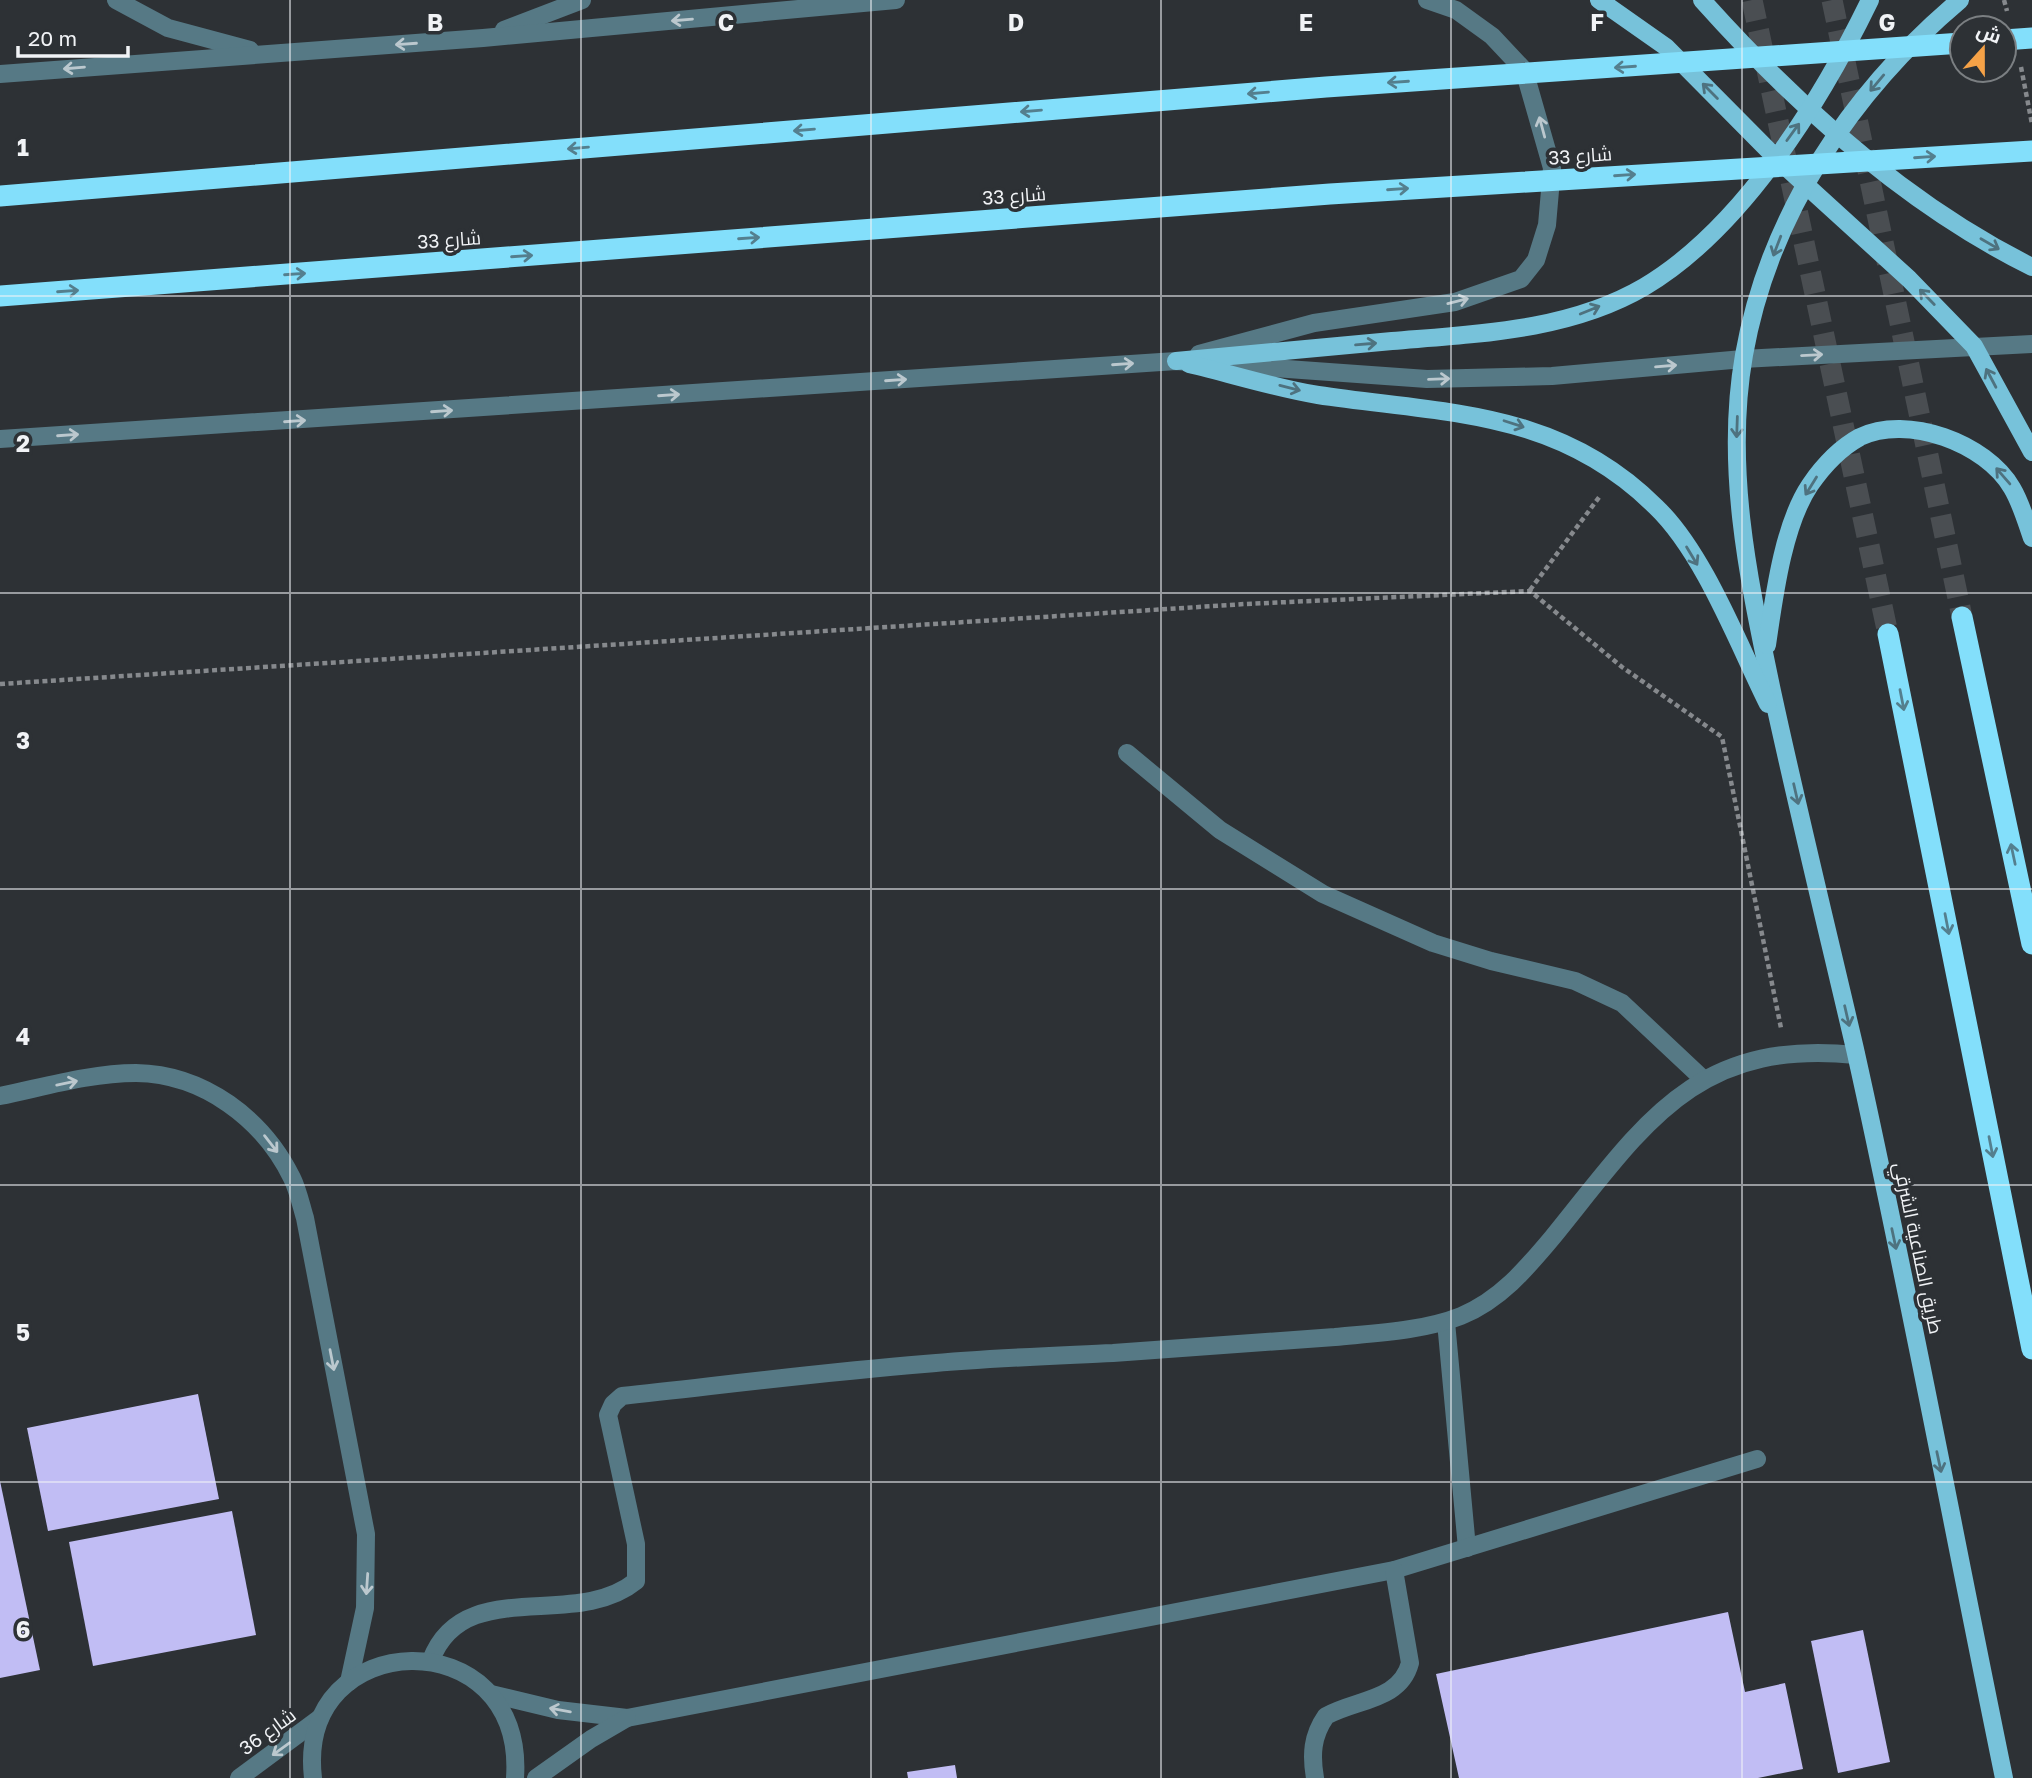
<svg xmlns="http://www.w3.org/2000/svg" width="2032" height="1778" viewBox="0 0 2032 1778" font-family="'Golos Text',Cairo,sans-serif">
<rect width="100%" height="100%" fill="#2d3135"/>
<!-- building -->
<g fill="#c1bdf4">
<path d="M198,1394L219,1499L48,1531L27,1428Z"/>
<path d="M0,1481L40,1670L0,1678Z"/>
<path d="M232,1511L256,1635L93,1666L69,1542Z"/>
<path d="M1728,1612L1745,1692L1785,1683L1803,1769L1758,1778H1459L1436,1674Z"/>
<path d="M1863,1630L1890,1762L1838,1773L1811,1641Z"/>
<path d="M955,1765L957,1778H908L907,1772Z"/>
</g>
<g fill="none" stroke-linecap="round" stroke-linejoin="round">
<!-- highway-tunnel -->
<g stroke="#4a4e52" stroke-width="21" stroke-dasharray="21 10" stroke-linecap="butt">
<path d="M1752,0L1888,634"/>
<path d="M1832,0L1962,617"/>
</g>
<!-- path -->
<g stroke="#86898d" stroke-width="4.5" stroke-dasharray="5 3.5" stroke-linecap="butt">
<path d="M2004,0L2007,11"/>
<path d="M2021,67L2032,124"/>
<path d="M1530,590L1600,496"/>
<path d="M0,684L1245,604L1530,591L1622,667L1722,737L1781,1028"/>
</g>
<!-- minor -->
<g stroke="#567985" stroke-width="18">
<path d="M116,0L168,28L250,50"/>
<path d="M504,30L582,0"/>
<path d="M0,74L483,38L896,0"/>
<path d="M1199,354L1314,323L1455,302L1521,279L1536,260L1547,225L1552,168L1524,70L1492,36L1456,10L1427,0"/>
<path d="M0,439L1176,361L1427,379L1552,376L1743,359L2032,344"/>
<path d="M1127,753L1220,830L1323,894L1433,943L1491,961L1575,981L1622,1003L1703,1079"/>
<path d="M0,1096C44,1087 91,1073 136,1073C204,1074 263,1119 292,1178C298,1190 301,1205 305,1218L366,1534L365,1608L349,1682"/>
<path d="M1446,1322L1467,1548"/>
<path d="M431,1660C464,1574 575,1631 636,1581V1544L608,1415L613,1404L622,1396C723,1385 824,1372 924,1364C987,1358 1050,1356 1113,1353C1187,1348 1261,1343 1335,1337C1376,1333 1423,1331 1461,1316C1500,1300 1526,1269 1552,1238C1643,1126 1694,1038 1856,1055"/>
<path d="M491,1694L558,1710L627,1718L1394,1570L1757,1459"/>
<path d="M239,1778L320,1718"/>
<path d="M313,1778C295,1625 526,1619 515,1778"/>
<path d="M536,1778L591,1739L627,1718"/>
<path d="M1315,1778C1311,1755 1312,1736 1326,1716C1356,1699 1400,1701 1410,1663L1394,1570"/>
</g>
<!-- major -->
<g stroke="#77c2da" stroke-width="18">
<path d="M1599,0L1666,47L1775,157L1909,279L1974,346L2032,452"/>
<path d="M1702,0C1794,103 1907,205 2032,267"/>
<path d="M1960,0C1852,91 1769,214 1744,355C1724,468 1749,581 1772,691C1798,811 1827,929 1855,1049C1909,1291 1954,1535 2004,1778"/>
<path d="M1176,361C1248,354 1320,348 1392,341C1476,334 1569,331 1644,287C1742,229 1821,101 1870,0"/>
<path d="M1189,364C1232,374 1275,388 1318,395C1444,414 1558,409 1656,507C1704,553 1738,644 1768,704"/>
<path d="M1767,645C1774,597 1783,525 1810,485C1823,466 1840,448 1860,437C1907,414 1986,443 2012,488C2021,503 2026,521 2032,538"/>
</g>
<!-- highway -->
<g stroke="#83dffb" stroke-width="21">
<path d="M2004,40L2032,38"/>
<path d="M0,196L1326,87L1962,43"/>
<path d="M0,296L1330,194L2032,151"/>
<path d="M1962,617L2032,944"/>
<path d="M1888,634L2032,1349"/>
</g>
</g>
<!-- one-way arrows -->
<defs><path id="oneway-shaft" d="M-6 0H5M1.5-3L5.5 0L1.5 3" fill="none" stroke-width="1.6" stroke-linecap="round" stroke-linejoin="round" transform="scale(1.75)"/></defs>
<g stroke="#bbc8ce">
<use href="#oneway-shaft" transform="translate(682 20) rotate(175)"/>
<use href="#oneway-shaft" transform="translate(406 44) rotate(176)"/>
<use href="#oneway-shaft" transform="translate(74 68) rotate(175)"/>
<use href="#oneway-shaft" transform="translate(1542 127) rotate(-105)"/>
<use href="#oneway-shaft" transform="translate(1458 301) rotate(-14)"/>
<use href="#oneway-shaft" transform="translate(1812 355) rotate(-3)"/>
<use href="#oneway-shaft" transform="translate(1123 364) rotate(-4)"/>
<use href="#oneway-shaft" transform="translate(1666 366) rotate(-5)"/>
<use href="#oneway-shaft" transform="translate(1439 379) rotate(-2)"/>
<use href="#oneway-shaft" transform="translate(896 380) rotate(-4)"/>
<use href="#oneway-shaft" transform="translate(669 395) rotate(-4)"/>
<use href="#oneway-shaft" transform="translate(442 411) rotate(-4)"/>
<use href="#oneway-shaft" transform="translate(295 421) rotate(-4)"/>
<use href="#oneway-shaft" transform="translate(68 435) rotate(-4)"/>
<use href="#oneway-shaft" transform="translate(67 1083) rotate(-12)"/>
<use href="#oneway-shaft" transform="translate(271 1144) rotate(52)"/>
<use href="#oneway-shaft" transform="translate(332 1360) rotate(79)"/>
<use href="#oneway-shaft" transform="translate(367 1584) rotate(94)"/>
<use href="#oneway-shaft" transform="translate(560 1710) rotate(-170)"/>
<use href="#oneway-shaft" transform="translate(281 1749) rotate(144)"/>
</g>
<g stroke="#547f8e">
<use href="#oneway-shaft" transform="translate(1625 67) rotate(176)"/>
<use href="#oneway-shaft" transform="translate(1398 82) rotate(176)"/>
<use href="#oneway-shaft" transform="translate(1258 93) rotate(175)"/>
<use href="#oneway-shaft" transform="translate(1031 111) rotate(175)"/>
<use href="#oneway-shaft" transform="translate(804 130) rotate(175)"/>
<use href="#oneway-shaft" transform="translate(578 148) rotate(175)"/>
<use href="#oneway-shaft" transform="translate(1925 157) rotate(-4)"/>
<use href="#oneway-shaft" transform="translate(1625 175) rotate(-4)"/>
<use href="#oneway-shaft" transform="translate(1398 189) rotate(-4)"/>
<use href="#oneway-shaft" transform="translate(749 238) rotate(-4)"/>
<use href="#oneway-shaft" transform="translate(522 256) rotate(-4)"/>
<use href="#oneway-shaft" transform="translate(295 274) rotate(-4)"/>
<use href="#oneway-shaft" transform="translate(68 291) rotate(-4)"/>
<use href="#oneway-shaft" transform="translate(1902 700) rotate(79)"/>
<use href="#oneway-shaft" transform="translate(2013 854) rotate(-102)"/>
<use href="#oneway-shaft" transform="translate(1947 924) rotate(79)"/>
<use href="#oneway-shaft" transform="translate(1991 1147) rotate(79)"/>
</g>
<g stroke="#4e727f">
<use href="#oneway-shaft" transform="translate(1877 83) rotate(130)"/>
<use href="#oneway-shaft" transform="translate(1710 91) rotate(-135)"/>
<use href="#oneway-shaft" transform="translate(1793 132) rotate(-54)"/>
<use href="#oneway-shaft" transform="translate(1990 244) rotate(30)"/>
<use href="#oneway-shaft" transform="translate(1777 246) rotate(111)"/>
<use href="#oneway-shaft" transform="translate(1927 297) rotate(-134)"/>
<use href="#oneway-shaft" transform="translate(1590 310) rotate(-22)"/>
<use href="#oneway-shaft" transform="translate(1366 344) rotate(-5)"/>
<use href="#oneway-shaft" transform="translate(1991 378) rotate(-118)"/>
<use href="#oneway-shaft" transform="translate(1290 388) rotate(14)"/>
<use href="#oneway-shaft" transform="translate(1514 424) rotate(18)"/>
<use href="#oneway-shaft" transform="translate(1737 427) rotate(92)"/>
<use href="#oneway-shaft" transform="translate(2003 476) rotate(-131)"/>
<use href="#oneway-shaft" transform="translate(1811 486) rotate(122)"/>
<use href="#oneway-shaft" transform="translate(1692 556) rotate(59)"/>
<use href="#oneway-shaft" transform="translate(1796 794) rotate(77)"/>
<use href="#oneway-shaft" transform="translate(1847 1016) rotate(77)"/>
<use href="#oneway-shaft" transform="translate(1894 1239) rotate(78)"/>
<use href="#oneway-shaft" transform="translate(1939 1462) rotate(78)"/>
</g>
<!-- grid -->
<path fill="none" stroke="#f1f3f6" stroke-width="2" stroke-opacity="0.55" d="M290,0V1778M581,0V1778M871,0V1778M1161,0V1778M1451,0V1778M1742,0V1778M0,296H2032M0,593H2032M0,889H2032M0,1185H2032M0,1482H2032"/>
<g text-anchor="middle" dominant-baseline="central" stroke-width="7" stroke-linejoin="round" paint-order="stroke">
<!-- street labels -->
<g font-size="19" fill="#f1f3f6" stroke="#2d3135">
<text transform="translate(1580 155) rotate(-4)">شارع 33</text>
<text transform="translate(1014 195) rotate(-4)">شارع 33</text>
<text transform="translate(449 239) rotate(-4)">شارع 33</text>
<text transform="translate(1919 1248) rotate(78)">طريق الصناعية الشرقي</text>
<text transform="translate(267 1731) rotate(-36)">شارع 36</text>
</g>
</g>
<g font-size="23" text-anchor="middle" font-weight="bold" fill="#f1f3f6" stroke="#2d3135" stroke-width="7" stroke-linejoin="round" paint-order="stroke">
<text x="435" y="31">B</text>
<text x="726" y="31">C</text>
<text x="1016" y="31">D</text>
<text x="1306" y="31">E</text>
<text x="1597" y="31">F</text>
<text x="1887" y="31">G</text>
<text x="23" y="156">1</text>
<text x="23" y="452">2</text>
<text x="23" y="749">3</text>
<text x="23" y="1045">4</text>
<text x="23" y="1341">5</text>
<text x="23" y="1638">6</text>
</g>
<!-- north arrow -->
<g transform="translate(1983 49) rotate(21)"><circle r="33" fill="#2d3135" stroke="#7b7f82" stroke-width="2"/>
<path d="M0-5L12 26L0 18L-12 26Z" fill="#f6a247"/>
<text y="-10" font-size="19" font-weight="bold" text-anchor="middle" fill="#f1f3f6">ش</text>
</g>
<!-- scale -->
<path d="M18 46v10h110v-10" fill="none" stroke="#f1f3f6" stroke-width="3.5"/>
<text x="28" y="46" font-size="21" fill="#f1f3f6" stroke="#2d3135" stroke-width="5" paint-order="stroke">20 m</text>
</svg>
